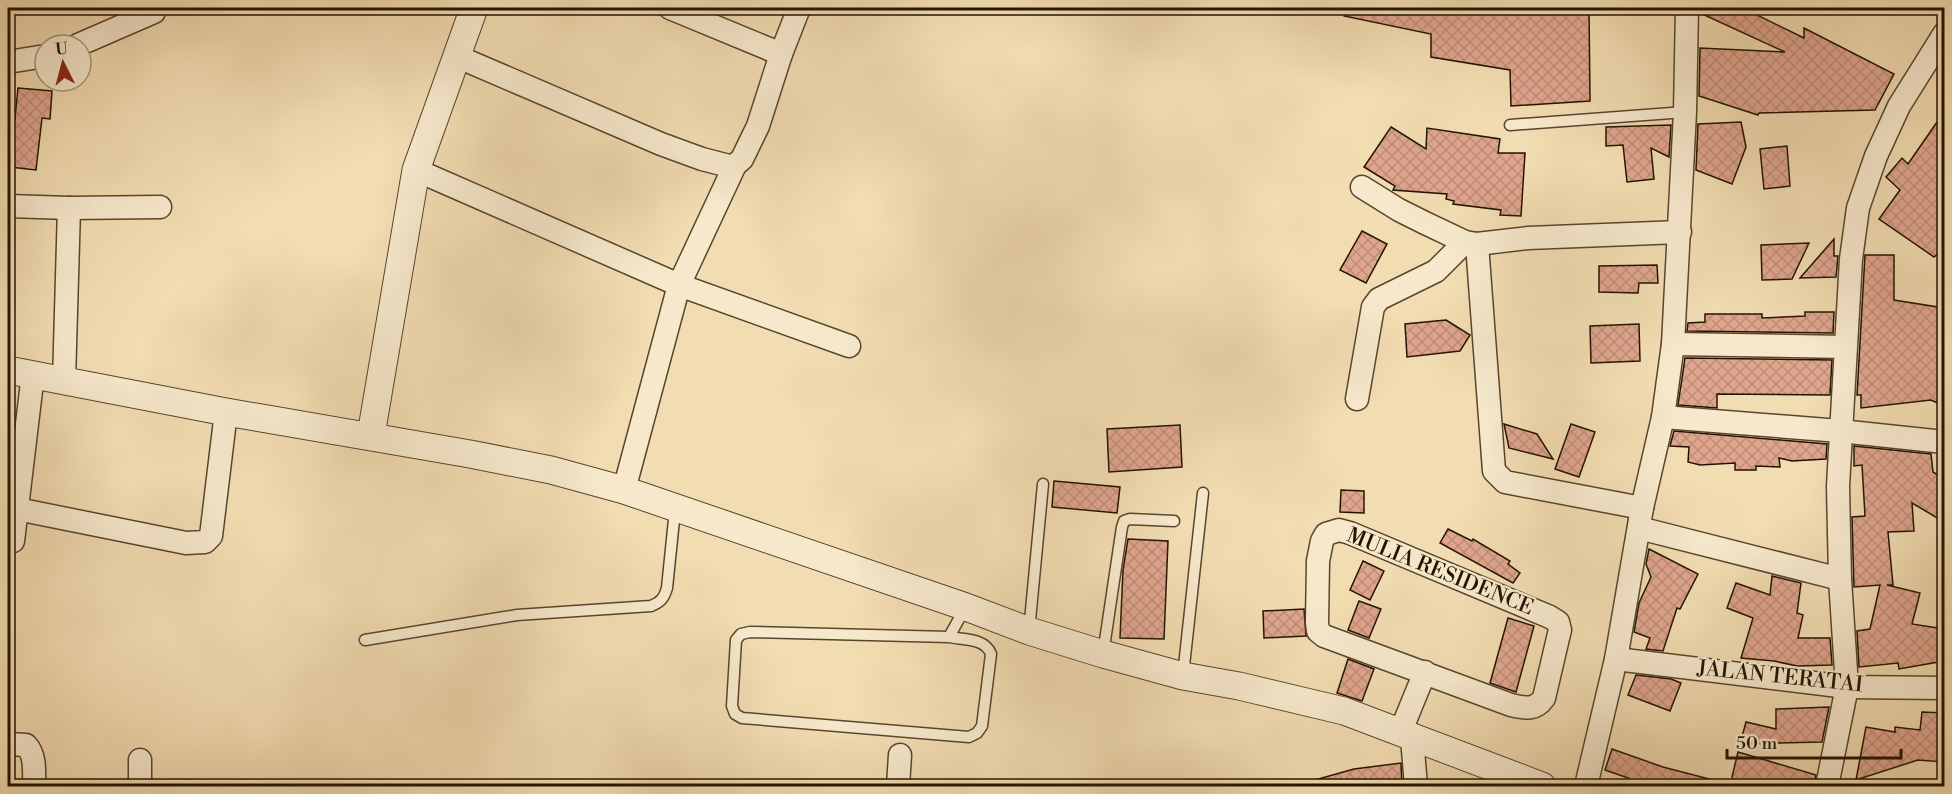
<svg xmlns="http://www.w3.org/2000/svg" width="1952" height="794" viewBox="0 0 1952 794" font-family="'Libre Bodoni',serif">
<defs>
<pattern id="building-cross-hatch" width="8" height="8" patternUnits="userSpaceOnUse" patternTransform="scale(1.5)"><rect width="8" height="8" fill="#dfa58d"/><path d="M0 0l8 8M0 8l8-8" fill="none" stroke="#bf8d78"/></pattern>
</defs>
<rect width="100%" height="100%" fill="#f2dcb1"/>
<filter id="stains"><feTurbulence type="fractalNoise" baseFrequency=".00333" numOctaves="4"/><feColorMatrix values="0 0 0 0 .2 0 0 0 0 .09 0 0 0 0 .02 0 0 0 .5 -.17"/></filter>
<radialGradient id="worn" r=".72"><stop offset=".6" stop-color="#630" stop-opacity="0"/><stop offset="1" stop-color="#630" stop-opacity=".3"/></radialGradient>
<!-- building -->
<g fill="url(#building-cross-hatch)" stroke="#231401" stroke-width="1.5">
<path d="M1345,8H1589L1590,101L1511,106L1510,70L1431,57V34L1344,16Z"/>
<path d="M1700,8H1750L1760,14L1759,16L1804,38V28L1894,74L1875,110L1759,113L1758,115L1699,96L1700,48L1785,52L1700,13Z"/>
<path d="M18,88L52,91L50,119L42,118L36,170L10,167Z"/>
<path d="M1944,112V249L1934,257L1879,219L1900,190L1886,177L1902,158L1908,164Z"/>
<path d="M1741,122L1746,147L1732,184L1696,170L1698,124Z"/>
<path d="M1671,125L1669,157L1651,148L1654,179L1627,182L1623,145L1606,146V127Z"/>
<path d="M1391,127L1426,149L1427,128L1500,139L1498,153H1525L1521,216L1500,215L1501,210L1453,204L1454,201L1446,199L1447,194L1393,190L1395,186L1364,167Z"/>
<path d="M1787,146L1790,186L1764,189L1760,149Z"/>
<path d="M1362,231L1387,244L1366,283L1340,270Z"/>
<path d="M1834,239V256H1838L1836,277L1800,278Z"/>
<path d="M1809,243L1792,279L1762,280L1761,245Z"/>
<path d="M1865,255H1894V300L1944,308V406L1931,400L1861,408V395H1857Z"/>
<path d="M1657,265L1658,283H1639L1638,293L1599,292V266Z"/>
<path d="M1805,312H1834L1833,333L1687,331L1688,323L1705,322V314H1762V318L1805,316Z"/>
<path d="M1446,320L1470,335L1460,351L1407,357L1405,324Z"/>
<path d="M1639,324L1640,361L1591,363L1590,326Z"/>
<path d="M1685,358L1832,360L1830,395L1717,394V408L1678,405Z"/>
<path d="M1504,424L1537,434L1553,459L1509,448Z"/>
<path d="M1571,424L1595,432L1579,477L1555,469Z"/>
<path d="M1180,425L1182,467L1109,472L1107,429Z"/>
<path d="M1674,431L1827,444L1826,459L1792,461L1779,458L1780,467L1756,466V470H1735V463L1700,465L1688,462L1689,447L1670,446Z"/>
<path d="M1854,446L1931,454L1933,472L1944,479V522L1912,503L1914,531L1888,532L1893,585H1887L1920,593L1912,624L1944,629V661L1899,669L1898,663L1859,667L1857,631L1870,629L1880,585L1854,587L1852,517L1865,516L1862,465L1854,466Z"/>
<path d="M1054,481L1120,487L1117,513L1052,507Z"/>
<path d="M1341,490L1364,491V513L1340,512Z"/>
<path d="M1448,529L1472,541L1473,539L1510,561L1508,564L1520,573L1513,583L1440,543Z"/>
<path d="M1128,539L1168,541L1164,639L1120,638L1123,570Z"/>
<path d="M1649,549L1698,574L1680,609L1677,608L1663,651L1646,649L1650,638L1634,632L1639,603L1651,577L1646,564Z"/>
<path d="M1363,561L1384,571L1370,600L1350,590Z"/>
<path d="M1772,576L1801,583L1797,613L1803,615L1798,638H1830L1832,665L1797,666L1774,661L1741,658L1753,618L1727,608L1736,583L1770,595Z"/>
<path d="M1359,601L1381,609L1369,638L1348,630Z"/>
<path d="M1304,609L1306,636L1264,638L1263,611Z"/>
<path d="M1508,618L1534,626L1516,692L1490,683Z"/>
<path d="M1348,659L1374,669L1362,701L1337,693Z"/>
<path d="M1636,675L1671,679L1681,683L1670,711L1628,695Z"/>
<path d="M1829,707L1822,742L1740,744L1746,722L1776,729V709Z"/>
<path d="M1922,712L1944,713V762L1918,760L1856,780L1866,727L1895,732V727L1920,730Z"/>
<path d="M1612,749L1663,767L1717,781L1716,786H1625L1628,778L1605,770Z"/>
<path d="M1738,752L1816,775L1814,786H1736L1732,777Z"/>
<path d="M1401,763L1402,786H1311V781L1354,769Z"/>
</g>
<g fill="none" stroke-linecap="round" stroke-linejoin="round">
<defs>
<g id="service">
<path d="M1510,125L1685,112"/>
<path d="M1029,631L1043,484"/>
<path d="M949,637C964,640 985,638 991,654L982,726L977,733L969,737L742,718L735,714L732,706L736,640L741,634L750,632L949,637L965,608"/>
<path d="M365,640L517,615L651,606C661,602 664,598 667,588L675,510"/>
<path d="M1103,654L1122,527L1124,521L1130,519L1174,521"/>
<path d="M1183,675L1203,493"/>
</g>
<g id="minor">
<path d="M670,8L781,54"/>
<path d="M78,45L154,12"/>
<path d="M456,56L661,144L702,159L729,166L735,165L742,159L758,126L781,54L799,8"/>
<path d="M8,62L45,56"/>
<path d="M416,170L679,285L849,346"/>
<path d="M1362,187L1399,210L1425,223L1465,242L1477,244L1528,238L1680,232"/>
<path d="M8,206L69,208L160,207"/>
<path d="M1477,244L1494,471L1505,482L1642,508"/>
<path d="M1673,344L1845,347"/>
<path d="M64,381L69,208"/>
<path d="M1357,399L1373,307L1379,299L1436,271L1465,242"/>
<path d="M1663,417L1840,431L1944,442"/>
<path d="M624,490L679,285L735,165"/>
<path d="M17,509L186,543L205,542L211,536L226,412"/>
<path d="M1639,528L1840,579"/>
<path d="M1339,530L1350,533L1550,617L1558,622L1560,630L1558,638L1544,698C1535,711 1525,708 1511,705L1324,636L1318,631L1317,622L1318,561L1322,541L1326,534Z"/>
<path d="M13,541L33,374"/>
<path d="M1616,659L1847,687L1944,688"/>
<path d="M1400,733L1425,672"/>
<path d="M1412,738L1416,786"/>
<path d="M8,744L26,745C36,755 34,773 34,786"/>
<path d="M140,786V760"/>
<path d="M898,786L900,755"/>
<path d="M1586,786L1616,659L1642,508L1663,417L1673,344L1685,112L1687,8"/>
<path d="M1827,786L1847,687L1840,579L1838,486L1851,259L1858,208L1876,156L1899,106L1944,34"/>
</g>
<g id="tertiary">
<path d="M8,370L226,412L470,454L551,470L624,490L966,607L1029,631L1103,654L1183,676L1239,686L1344,711L1542,786"/>
<path d="M371,435L416,170L474,8"/>
</g>
</defs>
<!-- service casing -->
<use href="#service" stroke="#57462d" stroke-width="13"/>
<!-- minor casing -->
<use href="#minor" stroke="#57462d" stroke-width="25"/>
<!-- tertiary casing -->
<use href="#tertiary" stroke="#57462d" stroke-width="29"/>
<!-- service -->
<use href="#service" stroke="#f7e8cc" stroke-width="10"/>
<!-- minor -->
<use href="#minor" stroke="#f7e8cc" stroke-width="22"/>
<!-- tertiary -->
<use href="#tertiary" stroke="#f7e8cc" stroke-width="27"/>
</g>
<g text-anchor="middle" dominant-baseline="central" stroke-width="4.5" stroke-linejoin="round" paint-order="stroke">
<!-- street labels -->
<g font-size="21" fill="#231401" stroke="#f7e8cc">
<text transform="translate(1440 572) rotate(22)">MULIA RESIDENCE</text>
<text transform="translate(1780 677) rotate(6)">JALAN TERATAI</text>
</g>
</g>
<!-- margin -->
<rect width="1952" height="794" fill="none" stroke="#f2dcb1" stroke-width="30"/>
<rect x="9" y="9" width="1934" height="776" fill="none" stroke="#231401" stroke-width="3"/>
<rect x="15" y="15" width="1922" height="764" fill="none" stroke="#231401" stroke-width="1.5"/>
<!-- north arrow -->
<g transform="translate(63 63) rotate(354)"><circle r="28" fill="#f7e8cc" stroke="#a2937b" stroke-width="1.5"/>
<path d="M0-4.5L10 22L0 15L-10 22Z" fill="#8f2418"/>
<text y="-9" font-size="16" font-weight="bold" text-anchor="middle" fill="#231401">U</text>
</g>
<!-- scale -->
<path d="M1727 749v9h174v-9" fill="none" stroke="#231401" stroke-width="3"/>
<text x="1736" y="749" font-size="18" fill="#231401" stroke="#f7e8cc" stroke-width="4.5" paint-order="stroke">50 m</text>
<rect width="100%" height="100%" filter="url(#stains)"/>
<rect width="100%" height="100%" fill="url(#worn)"/>
</svg>
